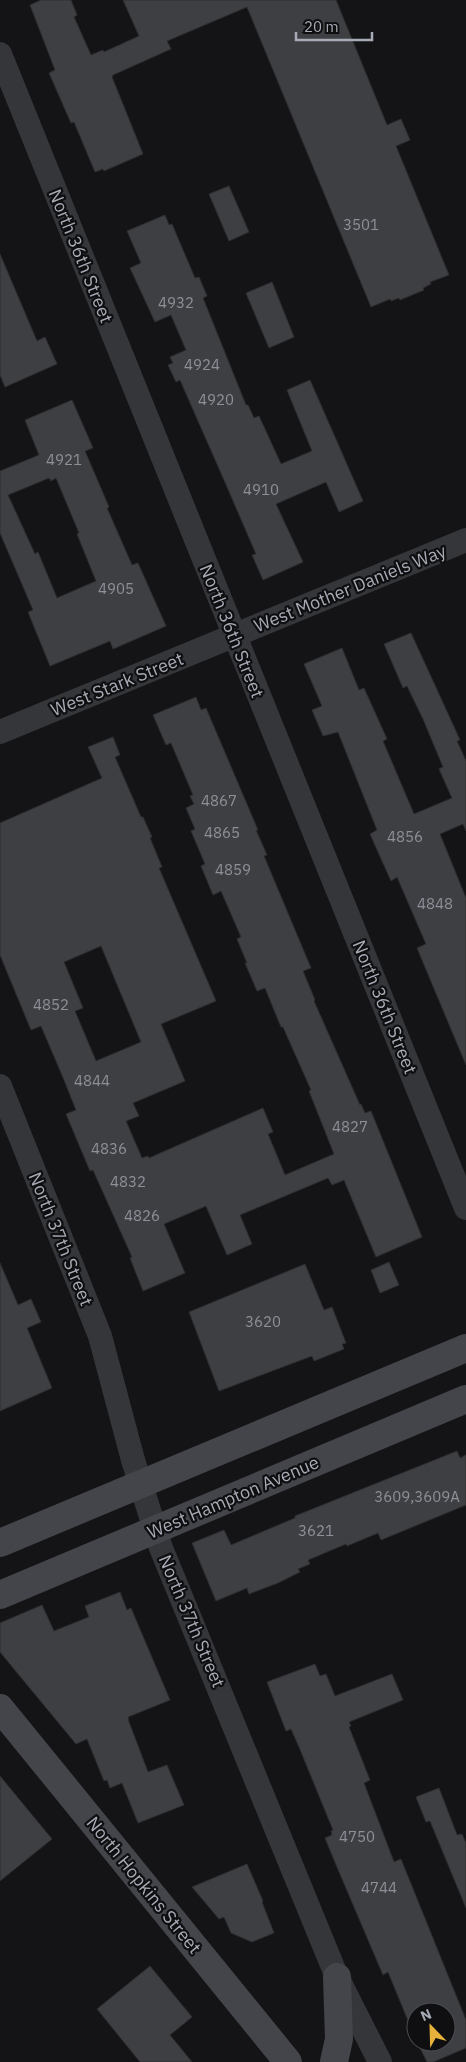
<svg xmlns="http://www.w3.org/2000/svg" width="466" height="2062" viewBox="0 0 466 2062" font-family="'IBM Plex Sans',sans-serif">
<rect width="100%" height="100%" fill="#141416"/>
<!-- building -->
<g fill="#3e3f43" stroke="#2e2e31" fill-rule="evenodd">
<path d="M41,0H71L77,15L74,17L91,55L103,50L104,52L139,36L123,0H336L387,125L401,119L410,140L396,146L449,275L430,282L431,284L423,288L424,290L400,300L399,298L391,301L390,299L371,307L247,7L167,41L171,49L113,75L112,77L143,154L104,171L103,169L95,172L74,122L71,123L49,73L55,70L30,5Z"/>
<path d="M229,186L249,232L229,241L209,194Z"/>
<path d="M165,215L169,225L172,224L195,278L199,277L207,296L203,298L246,405H248L254,418L259,416L281,464L312,451L287,390L310,380L363,501L339,512L326,482L276,504L303,562L263,580L252,555L256,554L224,480L180,380L176,382L168,365L173,363L170,357L186,350L171,315L155,322L130,268L141,263L127,231Z"/>
<path d="M0,254L37,341L45,337L57,364L5,387L0,375Z"/>
<path d="M272,282L294,337L269,348L246,293Z"/>
<path d="M72,400L93,448L85,451L109,507L107,508L132,565L138,563L166,626L113,649L110,641L50,666L28,612L33,610L0,533V471L39,455L25,420ZM49,478L51,481L56,478L79,533L77,534L96,581L57,598L38,552L35,554L8,495Z"/>
<path d="M411,633L460,740L457,741L466,761V831L463,824L440,834L466,898V1065L417,948L426,944L397,877L391,881L370,834L377,830L338,732L323,736L312,710L322,706L304,664L342,648L359,690L364,688L387,739L383,741L414,814L452,798L439,769L443,767L423,719L407,686L403,688L384,644Z"/>
<path d="M196,697L201,710L206,708L258,830H256L267,855L264,856L311,968L303,971L315,1000L314,1001L360,1105L361,1104L365,1113L371,1111L422,1237L376,1257L344,1180L332,1185L328,1178L240,1215L252,1244L227,1255L206,1206L164,1224L185,1273L143,1291L130,1258L132,1257L93,1170L90,1171L66,1114L76,1110L62,1075L41,1026L31,1030L0,955V823L102,778L88,747L113,737L120,755L115,757L141,817H143L152,837L150,838L162,867L159,868L216,1001L161,1024L185,1081L133,1103L139,1116L126,1121L142,1158L148,1156L149,1158L263,1108L273,1132L268,1134L285,1175L334,1154L309,1091L311,1090L283,1027H281L265,988L257,991L245,963H247L237,939L241,937L221,891L213,895L201,866L205,864L191,831L195,829L186,808L194,804L190,796L193,795L171,743L166,745L153,715ZM101,946L141,1042L96,1061L75,1011L83,1008L64,962Z"/>
<path d="M389,1262L399,1285L380,1293L371,1270Z"/>
<path d="M0,1263L18,1305L31,1299L41,1322L27,1328L52,1388L0,1411Z"/>
<path d="M305,1264L324,1310L332,1307L346,1343L342,1344L344,1349L314,1361L312,1356L219,1391L189,1312Z"/>
<path d="M457,1451L460,1458L466,1455V1505L381,1540L378,1533L347,1546L346,1544L308,1560L310,1564L298,1569L300,1572L278,1583L249,1594L247,1588L216,1601L192,1543L224,1530L231,1545L295,1518V1516Z"/>
<path d="M120,1592L127,1610L131,1608L170,1700L128,1717L129,1722L148,1772L167,1765L184,1805L138,1823L122,1783L110,1788L107,1780L104,1781L87,1739L76,1744L0,1652V1623L42,1605L54,1631L89,1617L85,1606Z"/>
<path d="M315,1664L320,1676L326,1674L335,1696L392,1674L403,1700L349,1722L351,1726L349,1727L370,1780L364,1783L394,1862L401,1859L466,2020V2048L433,2062H427L417,2042H446V2012H416V2040L388,1972L383,1975L334,1860L325,1838L332,1835L331,1831L333,1830L299,1747L291,1729L286,1731L267,1682Z"/>
<path d="M0,1776L52,1839L0,1881Z"/>
<path d="M439,1788L457,1835L462,1834L466,1843V1908L430,1821L426,1822L416,1797Z"/>
<path d="M247,1864L263,1901L262,1902L274,1933L252,1942L231,1933L224,1917L219,1919L192,1887Z"/>
<path d="M150,1966L192,2017L170,2035L192,2062H140L97,2009Z"/>
</g>
<g fill="none" stroke-linecap="round" stroke-linejoin="round">
<!-- street -->
<g stroke="#35363a" stroke-width="24">
<path d="M0,54L466,1208"/>
<path d="M0,732L466,540"/>
<path d="M0,1086L100,1336L133,1460L161,1548L337,1977L380,2062"/>
</g>
<!-- secondary -->
<g stroke="#43454a" stroke-width="28">
<path d="M0,1543L466,1348"/>
<path d="M0,1595L466,1399"/>
<path d="M0,1708L288,2062"/>
<path d="M334,2062L339,2039L337,1977"/>
</g>
</g>
<g text-anchor="middle" dominant-baseline="central" stroke-width="4.5" stroke-linejoin="round" paint-order="stroke">
<!-- number labels -->
<g font-size="15" fill="#8d9098">
<text x="361" y="224">3501</text>
<text x="176" y="302">4932</text>
<text x="202" y="364">4924</text>
<text x="216" y="399">4920</text>
<text x="64" y="459">4921</text>
<text x="261" y="489">4910</text>
<text x="116" y="588">4905</text>
<text x="219" y="800">4867</text>
<text x="222" y="832">4865</text>
<text x="405" y="836">4856</text>
<text x="233" y="869">4859</text>
<text x="435" y="903">4848</text>
<text x="51" y="1004">4852</text>
<text x="92" y="1080">4844</text>
<text x="350" y="1126">4827</text>
<text x="109" y="1148">4836</text>
<text x="128" y="1181">4832</text>
<text x="142" y="1215">4826</text>
<text x="263" y="1321">3620</text>
<text x="417" y="1496">3609,3609A</text>
<text x="316" y="1530">3621</text>
<text x="357" y="1836">4750</text>
<text x="379" y="1887">4744</text>
</g>
<!-- street labels -->
<g font-size="18" fill="#a7abb5" stroke="#0f0f11">
<text transform="translate(81 256) rotate(68)">North 36th Street</text>
<text transform="translate(350 588) rotate(-22)">West Mother Daniels Way</text>
<text transform="translate(232 631) rotate(68)">North 36th Street</text>
<text transform="translate(117 684) rotate(-22)">West Stark Street</text>
<text transform="translate(385 1007) rotate(68)">North 36th Street</text>
<text transform="translate(61 1239) rotate(68)">North 37th Street</text>
<text transform="translate(233 1497) rotate(-23)">West Hampton Avenue</text>
<text transform="translate(192 1621) rotate(67)">North 37th Street</text>
<text transform="translate(144 1885) rotate(51)">North Hopkins Street</text>
</g>
</g>
<!-- north arrow -->
<g transform="translate(431 2027) rotate(337)"><circle r="24" fill="#0f0f11" stroke="#4c4d53"/>
<path d="M0-4L9 19L0 12L-9 19Z" fill="#e6b23b"/>
<text y="-8" font-size="14" font-weight="bold" text-anchor="middle" fill="#a7abb5">N</text>
</g>
<!-- scale -->
<path d="M296 32v8h76v-8" fill="none" stroke="#a7abb5" stroke-width="2.5"/>
<text x="304" y="32" font-size="15" fill="#a7abb5" stroke="#0f0f11" stroke-width="4" paint-order="stroke">20 m</text>
</svg>
